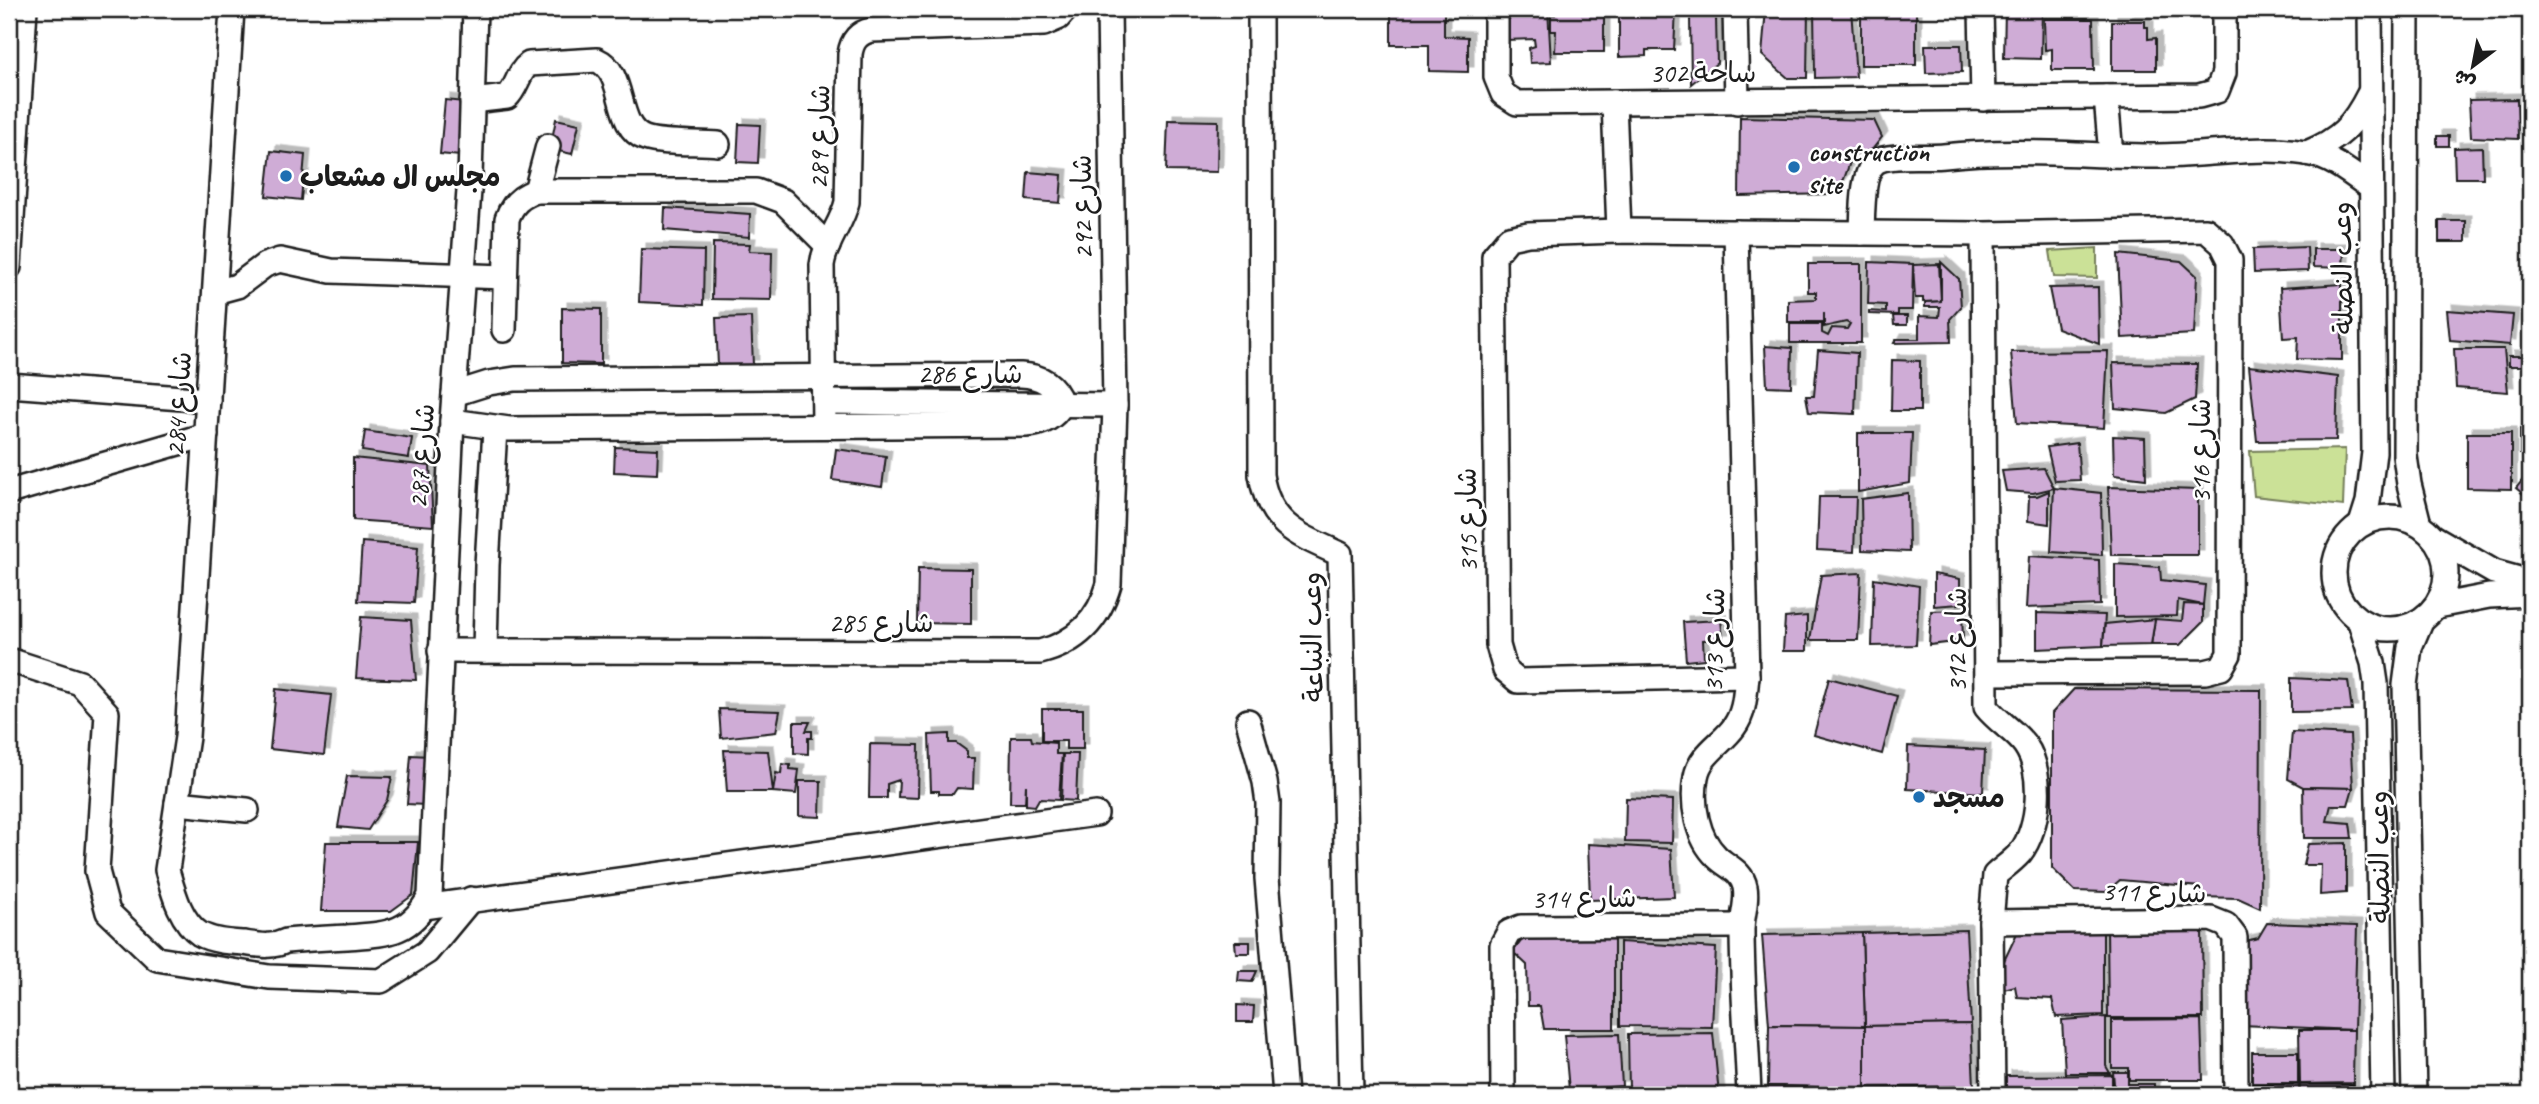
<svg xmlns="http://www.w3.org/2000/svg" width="2539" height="1104" viewBox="0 0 2539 1104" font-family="Caveat,'Playpen Sans Arabic',sans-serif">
<defs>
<filter id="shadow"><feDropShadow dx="5.5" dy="-5.5" stdDeviation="0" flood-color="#0004"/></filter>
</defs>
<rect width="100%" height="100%" fill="#fff"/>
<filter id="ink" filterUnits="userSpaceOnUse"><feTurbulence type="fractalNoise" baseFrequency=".0143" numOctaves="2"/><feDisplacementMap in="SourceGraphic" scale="14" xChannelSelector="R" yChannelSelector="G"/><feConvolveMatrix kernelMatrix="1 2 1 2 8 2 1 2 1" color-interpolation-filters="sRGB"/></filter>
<g filter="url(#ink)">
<!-- green -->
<g fill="#cbe197" stroke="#747e5a" stroke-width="2">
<path d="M2097,248V278L2054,277L2050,251Z"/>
<path d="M2345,449L2343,506L2254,496L2250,451Z"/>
</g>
<!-- building -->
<g fill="#cfacd6" stroke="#1c1c1c" stroke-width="2" filter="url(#shadow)">
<path d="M1391,9H1444V36L1468,37V72L1429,71V45H1391Z"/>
<path d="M1548,9L1551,62L1530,63L1529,48L1535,46L1534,39L1506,40L1504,10Z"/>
<path d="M1555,9H1604V52H1555L1556,31H1551V15H1555Z"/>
<path d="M1619,9H1676L1674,50H1646V56L1619,57Z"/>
<path d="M1766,9H1808L1807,78H1788L1762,55Z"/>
<path d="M1814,9H1851L1856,77L1815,78Z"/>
<rect x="1861" y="9" width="55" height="56"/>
<path d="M2005,9H2042L2041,59L2004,58Z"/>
<path d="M1690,18H1716L1717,63L1691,84Z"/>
<path d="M2044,19H2093L2094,70H2052V49L2045,50Z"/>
<path d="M2112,21H2145V27H2148V39L2156,38V70H2112Z"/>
<path d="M1925,45H1961L1962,72L1926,73Z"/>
<path d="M2517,99L2518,139L2471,137L2469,100Z"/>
<path d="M445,100L464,102L460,156L440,154Z"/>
<path d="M1740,117L1874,120L1882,137L1871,151L1853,154L1844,179L1833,194L1739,196Z"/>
<path d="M556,119L579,124L572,154L550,149Z"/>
<path d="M1168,120L1218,121L1217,172L1166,171Z"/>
<path d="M739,124L760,125L758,163L737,162Z"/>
<rect x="2437" y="136" width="12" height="10"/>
<path d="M2482,147L2483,178H2455L2454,148Z"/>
<path d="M271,151L305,155L301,200L266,196Z"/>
<path d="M1028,172L1062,175L1060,203L1026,200Z"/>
<path d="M665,208L750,214L749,237L664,230Z"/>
<rect x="2439" y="221" width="27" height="21"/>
<path d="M713,243L750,244L749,251L772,252L771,300L712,299Z"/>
<path d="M2307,247L2308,271L2254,273L2253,249Z"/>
<path d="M641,249L704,251L703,305L639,302Z"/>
<path d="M2313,249H2344L2343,268L2313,267Z"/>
<path d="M2118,254L2181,261L2197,276L2194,334L2122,338Z"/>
<path d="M1869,262L1913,264L1912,310H1898V315L1869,314V311L1886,312V305L1868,304Z"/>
<path d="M1941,262L1959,279L1961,307L1950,319L1951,342L1894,343L1896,339H1919V316L1939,317L1940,307H1925V302L1941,301Z"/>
<path d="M1808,264H1861V343H1790V324H1822V333L1828,336L1832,328L1847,329L1850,324L1846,322L1824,327V313V322H1788V300L1816,299V292H1808Z"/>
<path d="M1939,264L1941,301L1923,302V298H1915L1913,265Z"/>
<path d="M2342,284V360L2297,359L2298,337L2283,338L2280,288Z"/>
<path d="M2098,287L2099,344L2057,328L2049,288Z"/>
<path d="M562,308L601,309V364L562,363Z"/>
<path d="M2447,310L2513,315L2510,345L2450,340Z"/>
<path d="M1893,316H1907V325H1894Z"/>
<path d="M751,317L753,365L718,366L716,318Z"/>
<path d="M1765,346L1792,348L1791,387L1767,386Z"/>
<path d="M2454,349H2504L2508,392L2456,388Z"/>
<path d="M1818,350L1857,353L1855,414L1809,412L1806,396H1814Z"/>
<path d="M2108,351L2104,428L2017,423L2011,352Z"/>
<rect x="2509" y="356" width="16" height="10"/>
<path d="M1892,360L1920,361V411H1891Z"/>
<path d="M2113,363L2197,364L2195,399L2166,413L2115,408Z"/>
<path d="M2249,366L2338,377L2336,440L2257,441Z"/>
<rect x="2528" y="368" width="2" height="19"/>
<path d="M2520,429L2530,430V454H2520Z"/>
<path d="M365,431L412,438L409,458L362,451Z"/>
<path d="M1858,433H1912L1910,483L1858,492Z"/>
<path d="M2467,433H2511V489L2467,488Z"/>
<path d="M2113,436L2145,438L2146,479L2114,475Z"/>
<path d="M2077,443L2080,480L2055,481L2047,447Z"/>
<path d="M615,447L658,449L657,474L614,472Z"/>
<path d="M836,449L886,456L882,487L832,480Z"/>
<path d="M353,458L430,466L433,526L353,520Z"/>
<path d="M2044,468L2054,488L2033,493L2006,491L2002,471Z"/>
<path d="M2530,471V496L2528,498L2516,488Z"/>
<path d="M2108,487L2198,490V555H2111Z"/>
<path d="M2054,488L2101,493L2102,555L2051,552Z"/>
<path d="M2049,491V524L2028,521L2029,496H2037Z"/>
<path d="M1908,493L1909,552L1862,550L1861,499Z"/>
<path d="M1819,497H1856L1854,552L1817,550Z"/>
<path d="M362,542L418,547L414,603L358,601Z"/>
<path d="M2029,556L2099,560L2100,605L2026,608Z"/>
<path d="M2115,564L2160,567L2161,580L2205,585L2203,605L2178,600L2177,616L2115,617Z"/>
<path d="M918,568L971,569V624L917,623Z"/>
<path d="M1861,573L1858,640H1810L1821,575Z"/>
<path d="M1934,574L1960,579V604L1934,606Z"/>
<path d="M1874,578L1919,586L1916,645L1872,646Z"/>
<path d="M2184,604L2203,605V622L2180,645H2151L2155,619L2182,621Z"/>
<path d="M1962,610L1963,641L1929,645L1931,611Z"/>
<path d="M2037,613L2105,615L2103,646L2037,649Z"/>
<path d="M1807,616V651H1783L1785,618Z"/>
<path d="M361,617L411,620L416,680L356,678Z"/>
<path d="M2155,619L2151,645L2103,646L2105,624Z"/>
<path d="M1721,620L1723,639L1703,640L1704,659L1686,661L1683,622Z"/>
<path d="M1829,678L1897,696L1882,754L1814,735Z"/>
<path d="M2291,678L2348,681L2352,711L2291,712Z"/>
<path d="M276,689L331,695L324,755L270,749Z"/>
<path d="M2074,689L2261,690L2260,908L2238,898L2200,897V887L2120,880L2106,892L2075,891L2052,868V713Z"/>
<path d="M719,709L780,711L776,732L721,738Z"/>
<path d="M1042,709H1083V749H1066V741H1042Z"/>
<path d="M794,722H810L806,731H812V738H808V754L794,753Z"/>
<path d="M2292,732L2350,735L2353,788L2303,787L2288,779Z"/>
<path d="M949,734V743H956L967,751V758H974L973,789L957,788L953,794H939V791H931L929,735Z"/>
<path d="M1011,737H1031L1032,741L1056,743V754H1062L1059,800L1039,799L1035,806L1026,805V785L1025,803H1010Z"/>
<path d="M870,744L919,745L918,798L898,797L899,780L887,784V798H869Z"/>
<path d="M1908,746L1985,750L1983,793L1907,789Z"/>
<path d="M724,750L768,751L773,792H727Z"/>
<path d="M1063,754H1078L1076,801L1061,800Z"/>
<path d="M411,755L429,756L425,805L407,804Z"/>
<path d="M782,764L790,765V769L799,770L796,794L773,792L776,773L781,774Z"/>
<path d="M347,776L392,777L387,800L368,830L338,827Z"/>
<path d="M799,781H821L820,817L799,816Z"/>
<path d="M2303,787L2353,788L2348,805H2331L2327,821L2350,823L2352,838H2304Z"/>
<path d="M1626,798L1673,800L1672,843L1625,842Z"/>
<path d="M326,842H418L413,895L391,911H321Z"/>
<path d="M2346,843V893L2320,895L2321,865H2303L2308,844Z"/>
<path d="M1588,844L1671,849L1674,897L1590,900Z"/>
<path d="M2267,923L2357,926L2354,1030L2242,1025L2245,941L2258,938Z"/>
<path d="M2103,924V1015L2056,1017L2052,999L2017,997L2015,986L2004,989L2003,963L2019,929Z"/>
<path d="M2107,927H2202L2203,1018H2108Z"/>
<path d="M1531,928L1614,936V1029H1544L1540,1006H1528L1527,965L1513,952Z"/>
<path d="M1966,930L1971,1024L1865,1026L1862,933Z"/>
<path d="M1862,933L1865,1026L1769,1025L1762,935Z"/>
<path d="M1235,942H1250V953H1236Z"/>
<path d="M1620,942L1716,948L1712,1027L1620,1026Z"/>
<path d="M1239,971H1257L1252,982L1238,981Z"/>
<path d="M1237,1005L1254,1006L1253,1022H1237Z"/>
<path d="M2106,1017V1066L2110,1073H2065L2062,1020Z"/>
<path d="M2201,1019L2203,1080H2129V1068H2112V1020Z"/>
<path d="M1971,1024L1974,1086L1865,1088V1026Z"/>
<path d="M1769,1025L1865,1026V1088L1768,1086Z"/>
<path d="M2299,1030H2354L2353,1083L2300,1084Z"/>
<path d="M1713,1033L1719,1095L1629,1091L1628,1034Z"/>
<path d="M1619,1034L1622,1086L1569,1090L1564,1035Z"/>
<rect x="2252" y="1052" width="46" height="31"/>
<path d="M2113,1072H2128V1084H2154V1095H2115Z"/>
<path d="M2112,1075V1095H2006V1076Z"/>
<rect x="2242" y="1085" width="57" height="10"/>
<rect x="2300" y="1085" width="53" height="10"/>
<path d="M1768,1086L1865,1088V1095H1768Z"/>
<path d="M1865,1088L1978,1090V1095H1865Z"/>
<path d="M1405,1093H1426V1095H1403Z"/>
</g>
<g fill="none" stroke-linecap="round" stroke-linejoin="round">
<defs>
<g id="minor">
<path d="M232,9L187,737L167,870C173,891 180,921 200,934C212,941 229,942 243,943C259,945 272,948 286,941C307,939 327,938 347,937C386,934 410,935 430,896L452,421L470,177L475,9"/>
<path d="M1260,9L1261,475C1269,525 1298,535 1340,554L1351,1095"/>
<path d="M1496,9V77L1503,94L1517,103L2199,96L2217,91L2224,73V9"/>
<path d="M1735,9L1737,102"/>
<path d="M1981,9L1983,99"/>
<path d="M2407,9L2405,456L2409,484L2419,524"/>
<path d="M2106,97L2111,155"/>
<path d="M472,101L507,97C517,88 518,72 529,64L597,60C627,73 614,127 645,138C662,144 698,142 718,144"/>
<path d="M1614,102L1619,231"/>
<path d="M2307,153C2340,139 2353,126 2369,94"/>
<path d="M536,191L548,146"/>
<path d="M1736,232L1747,676C1745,694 1745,712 1734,727C1722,744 1700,754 1696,777C1691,804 1697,838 1717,857C1727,867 1742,871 1745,887C1748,901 1742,915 1742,929C1742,984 1747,1040 1749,1095"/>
<path d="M1862,233C1863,216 1861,172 1876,162C1889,153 1928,158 1944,156C2015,148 2086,156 2157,156C2206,156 2257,145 2306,153C2330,156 2352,174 2371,188"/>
<path d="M1983,234L1986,707C1998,722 2016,732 2025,745C2044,772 2040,828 2020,853C2013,861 2003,868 1995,875L1991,922L1993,1095"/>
<path d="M9,267L25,9"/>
<path d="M215,292L237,286L265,265L280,260L331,271L505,277"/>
<path d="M504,330L507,219C512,204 521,196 536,191H756L783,201L828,246"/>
<path d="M9,385L208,400"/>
<path d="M824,402L1115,405"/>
<path d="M452,421L509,429L1026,425C1042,424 1054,418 1062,404C1054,384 1042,376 1021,375L515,379L489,383L454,394"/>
<path d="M824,426L822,265C825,242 842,224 847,202L850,54C852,41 858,33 871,30L1044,24L1058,18L1066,9"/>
<path d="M9,492L206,435"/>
<circle cx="2390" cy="573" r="56"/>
<path d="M2361,524L2368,502L2374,452L2370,9"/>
<path d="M2435,538L2494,572L2530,582"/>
<path d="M2437,606L2489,596L2530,594"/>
<path d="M2360,622L2373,663L2376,683L2383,1095"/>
<path d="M440,651L1040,652C1076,643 1099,620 1109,584L1115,405L1109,9"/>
<path d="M485,651L487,565L495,429"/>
<path d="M9,660L80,683L107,713L97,871L108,912L157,959L269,977L381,981L427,952L471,899"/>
<path d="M1747,676L1518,681L1505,670L1498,645L1494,256L1509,238L1528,234L1619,231L1983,234L2206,230L2222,244L2230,260L2229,654L2221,668L2205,672L1987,673"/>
<path d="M1248,721L1265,782L1268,803L1267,878L1285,1095"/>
<path d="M177,803L247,810"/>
<path d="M424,907L1096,814"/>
<path d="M1991,922L2211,919L2226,925L2235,937L2236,1095"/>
<path d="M1503,1095L1502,945L1509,932L1521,927L1742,926"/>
<path d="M2414,1095L2405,685L2410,647L2421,621"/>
</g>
</defs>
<!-- minor casing -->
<use href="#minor" stroke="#1c1c1c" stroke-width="28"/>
<!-- minor -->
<use href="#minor" stroke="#fff" stroke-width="23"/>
</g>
</g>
<!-- markers -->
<g fill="#1f6fb2" stroke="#fff" stroke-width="2.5">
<circle cx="1794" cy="167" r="7"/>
<circle cx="286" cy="176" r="7"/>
<circle cx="1919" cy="797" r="7"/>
</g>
<g text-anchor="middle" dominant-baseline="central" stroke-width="5" stroke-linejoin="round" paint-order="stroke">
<!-- street labels -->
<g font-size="28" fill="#1c1c1c" stroke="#fff">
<text x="1703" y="72">ساحة 302</text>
<text transform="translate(819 137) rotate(-89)">شارع 289</text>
<text transform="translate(1082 207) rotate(-91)">شارع 292</text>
<text transform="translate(2342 268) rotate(-91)">وعب النصلة</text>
<text x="970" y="373">شارع 286</text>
<text transform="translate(178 404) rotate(-86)">شارع 284</text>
<text transform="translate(2200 451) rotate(-90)">شارع 316</text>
<text transform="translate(421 456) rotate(-86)">شارع 287</text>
<text transform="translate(1467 520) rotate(-91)">شارع 315</text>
<text x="881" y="622">شارع 285</text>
<text transform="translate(1312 637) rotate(-91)">وعب النباعة</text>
<text transform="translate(1714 640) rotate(-89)">شارع 313</text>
<text transform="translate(1956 640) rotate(-90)">شارع 312</text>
<text transform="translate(2379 857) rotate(-91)">وعب النصلة</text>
<text transform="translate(2154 892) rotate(1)">شارع 311</text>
<text transform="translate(1584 898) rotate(-1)">شارع 314</text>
</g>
<!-- poi labels -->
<g font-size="28" font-weight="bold" fill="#1c1c1c" stroke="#fff" text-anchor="start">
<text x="1808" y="151">construction<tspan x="1808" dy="32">site</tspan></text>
<text x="300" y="176">مجلس ال مشعاب</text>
<text x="1933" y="797">مسجد</text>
</g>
</g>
<!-- margin -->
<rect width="2539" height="1104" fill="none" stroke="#fff" stroke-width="35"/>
<rect x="18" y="18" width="2504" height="1069" fill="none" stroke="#1c1c1c" stroke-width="2.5" filter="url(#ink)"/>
<!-- north arrow -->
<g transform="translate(2473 66) rotate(212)" stroke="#ffffff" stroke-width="5" paint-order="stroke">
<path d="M0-5L12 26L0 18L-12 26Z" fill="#1c1c1c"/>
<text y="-10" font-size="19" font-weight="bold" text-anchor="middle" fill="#1c1c1c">ش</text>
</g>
</svg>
